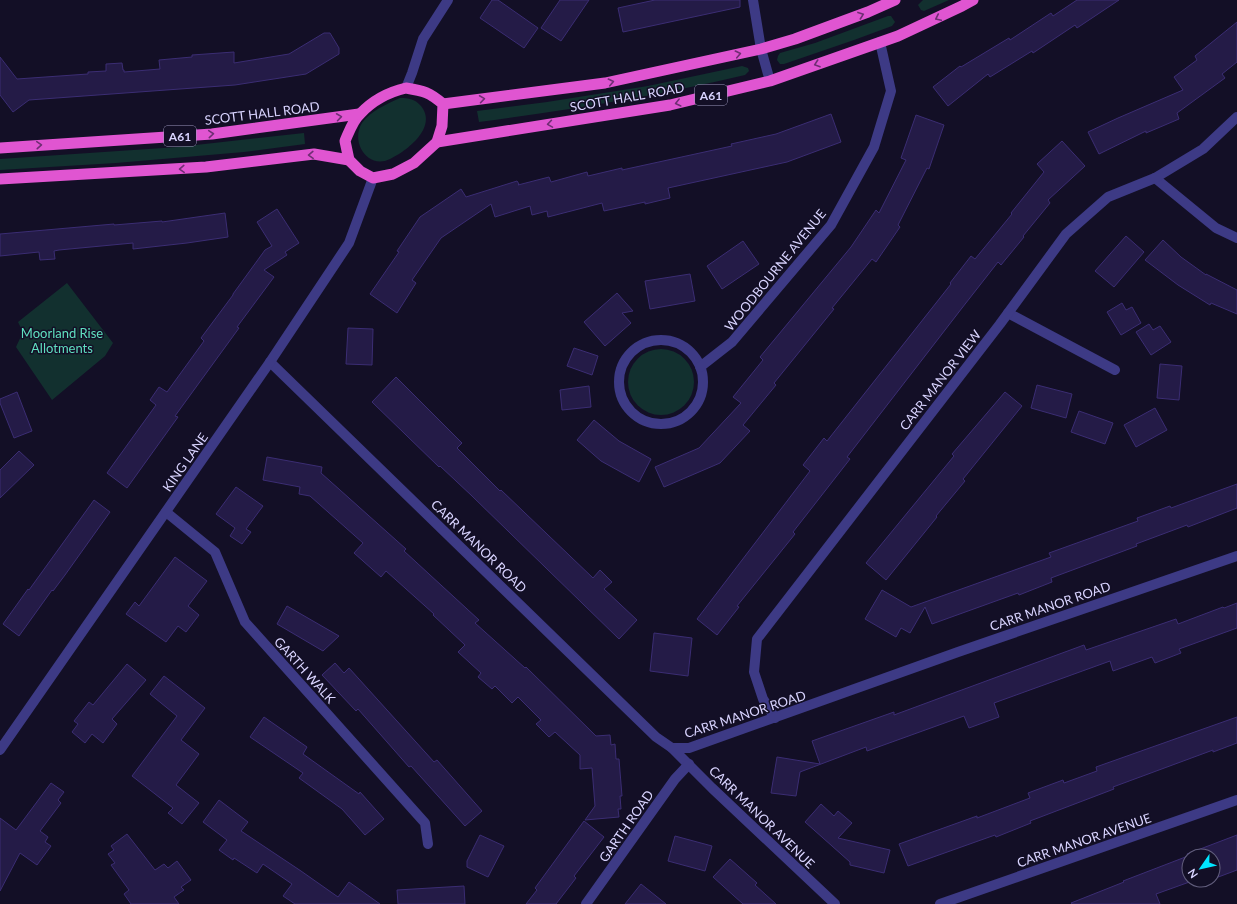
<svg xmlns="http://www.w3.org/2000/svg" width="1237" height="904" viewBox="0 0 1237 904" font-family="Lato,sans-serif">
<rect width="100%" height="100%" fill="#130f26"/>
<!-- green -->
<g fill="#12302f">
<path d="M923,0H949L924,11L921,10L918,5Z"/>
<path d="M888,16H891L895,22L892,26L854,40L784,64H780L777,60L778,56L780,53L815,43Z"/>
<path d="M742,66L748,68L749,71L745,75C657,96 569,110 479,122L477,111L547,102L648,86Z"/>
<path d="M400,98C409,98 415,99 421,106C438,127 407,151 390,159C368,170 350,142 362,123C370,111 387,104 400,98Z"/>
<path d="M304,133L305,144L244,152L116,163L0,170V159L178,147Z"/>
<path d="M67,283L113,343L105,356L52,400L16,347L23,332L18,322Z"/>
<circle cx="661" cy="382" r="33"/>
</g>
<!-- building -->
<g fill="#241b47" stroke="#3b2d73">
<path d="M492,0H498L538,28L524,48L480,18Z"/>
<path d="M560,0H589L561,41L541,28Z"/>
<path d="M655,0H740V7L623,32L618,8Z"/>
<path d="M1077,0H1119L1077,28L1075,25L1033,53L1032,51L990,77L988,74L948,106L933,87L960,66L961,67L1009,38L1010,40L1051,13L1053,16Z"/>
<path d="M1237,22V62L1222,74L1225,78L1177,113L1179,119L1146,133V131L1099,154L1088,132L1118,118L1183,90L1174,77L1197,60L1195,56Z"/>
<path d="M324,33H330L339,48V54L306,74L235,85L29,100L13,112L0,95V57L17,79L88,74V72L106,71V64L122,63L123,70H124V72L160,69L159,60L192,57V55L234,52V63L289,54Z"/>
<path d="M831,114L841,142L787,162L668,188L670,198L645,204V202L604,211L602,203L548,217L547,211L532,215L530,206L495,217L491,204L441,238L412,280L416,283L397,313L370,294L399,252L397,251L420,217L461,189L466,197L517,181L519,184L518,185L549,177L551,182L587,172L588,176L622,168V170L732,146L731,144L776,134Z"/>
<path d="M916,115L944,125L929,169L927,168L898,225L900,227L876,262L872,259L832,308L834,309L774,383L776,385L743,425L750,431L720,463L664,487L655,467L699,448L741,403L733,397L763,360L760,357L851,247L876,210L879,213L906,160L901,158Z"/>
<path d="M1062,141L1085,166L1048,200L1050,203L1023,236L1024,237L1001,265L998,262L962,308L847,457L850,459L793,532L795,534L737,606L739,607L717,635L697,619L810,471L803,465L824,438L827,441L951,284L950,283L971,256L975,259L1012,214L1011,213L1044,172L1037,164Z"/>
<path d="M277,209L299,243L285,252L287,255L264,270L274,277L237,327L239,328L175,416L178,417L127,488L107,473L156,405L150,400L159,387L167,392L204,341L201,338L233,295V294L265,250L272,246L257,222Z"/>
<path d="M225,213L228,237L187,243L133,249V243L59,250L54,251L55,259L40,260L39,252L0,256V234L114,224V225L162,221V222Z"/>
<path d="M1126,236L1144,252L1114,287L1095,271Z"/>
<path d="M1163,240L1181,257L1206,275V274L1237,290V314L1211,303L1210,305L1178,285L1145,260Z"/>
<path d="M743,241L759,264L722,289L707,266Z"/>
<path d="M690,274L695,301L650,309L645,281Z"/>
<path d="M617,293L633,311L622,313L631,323L605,346L584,322Z"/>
<path d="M1122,303L1126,310L1132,307L1141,323L1121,335L1107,312Z"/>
<path d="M1149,324L1153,330L1160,326L1171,342L1151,355L1136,332Z"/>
<path d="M348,328L373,329L372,365L346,364Z"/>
<path d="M574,348L598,356L592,375L567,366Z"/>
<path d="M1160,364L1182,366L1179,400L1157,398Z"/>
<path d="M396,377L462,443L457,448L500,491L501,490L593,578L600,570L612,582L604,589L637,620L619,639L472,496L440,466L439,467L372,402Z"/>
<path d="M1037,385L1072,394L1066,418L1031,408Z"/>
<path d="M589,386L591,407L562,410L560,390Z"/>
<path d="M17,392L32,431L14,438L0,403V399Z"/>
<path d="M1005,392L1022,406L963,479L965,481L936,516L937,517L886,580L866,563L954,456L952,454Z"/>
<path d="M1155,408L1167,430L1136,447L1124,425Z"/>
<path d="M1079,411L1113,423L1105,444L1071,432Z"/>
<path d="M594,420L619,441L651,459L639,482L601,461L577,440Z"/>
<path d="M19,451L34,465L0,498V470Z"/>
<path d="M267,457L322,467L321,473L406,549L404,551L479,620L475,623L525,668L526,667L596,736L610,735L611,745L615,744L616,759H619L622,796H620L621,809H618L619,817L585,820L595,806L592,768L580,769V755L555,732L549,737L536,724L541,720L518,697L512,703L495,686L492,689L478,677L481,673L458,652L465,645L433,615L434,614L386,571L381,577L354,553L363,543L310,496L299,494L300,487L263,480Z"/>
<path d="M1237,484V508L1188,527L1187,525L1136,544L1137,546L1051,578L1052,582L1019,595L1018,593L932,624L925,607L910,633L901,628L896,637L865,619L882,590L911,607L1051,557L1049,553L1138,521L1137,518L1170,506L1171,508Z"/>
<path d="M236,487L263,506L246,529L251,532L242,544L230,536L235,528L216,514Z"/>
<path d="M94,500L110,512L65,575L53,591L52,590L19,636L3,624L28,589L29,590Z"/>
<path d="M175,557L207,581L188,606L199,615L186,632L178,626L166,642L126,614L135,602L139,606Z"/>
<path d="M1237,603V628L1179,649L1181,653L1155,663L1152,657L1113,671L1110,661L994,703L999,717L969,728L964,716L867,751L866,747L800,772L796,796L771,793L777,757L820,764L812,741L894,712V715L940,698L1084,645L1086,650L1176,619L1178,624L1223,607L1224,608Z"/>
<path d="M287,606L339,636L323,651L277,624Z"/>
<path d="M654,633L692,638L688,676L650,671Z"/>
<path d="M335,663L344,673L349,668L434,762L437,760L482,811L465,826L411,766L409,767L358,709L356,711L322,675Z"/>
<path d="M127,664L146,680L112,719L117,724L103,743L92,734L85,743L72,732L78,724L74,721L89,702L93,705Z"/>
<path d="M164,676L205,708L181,740L199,754L176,785L199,803L182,824L168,813L173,808L132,776L177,716L150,694Z"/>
<path d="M264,717L307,747L303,754L359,794L360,792L384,819L365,835L342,809L299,778L303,773L250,737Z"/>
<path d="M1237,717V743L1213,752V750L1113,787L1114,789L1030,821L1031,823L996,837L995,835L908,866L899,844L977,816V818L1030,798L1028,793L1063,780L1064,783L1097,771L1096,767Z"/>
<path d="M51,783L64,792L58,800L61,803L40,831L48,837L45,842L51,846L37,865L20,853L0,891V818L16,830Z"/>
<path d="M219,800L248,822L241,831L301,871L338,897L349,882L380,904H295L283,896L292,884L263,864L257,873L234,858L233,860L219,850L227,840L203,822Z"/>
<path d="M821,804L834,816L838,811L852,823L838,838L890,850L884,873L850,865V862L805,822Z"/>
<path d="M584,821L604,837L574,876L576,878L556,904H526L537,890L535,888Z"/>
<path d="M127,834L155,870L164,864L168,868L177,861L191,880L181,887L184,890L174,897L179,904H131L124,894L129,890L111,865L115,863L108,854L114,850L111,846Z"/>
<path d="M480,835L504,846L488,877L467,867V861Z"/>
<path d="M1237,835V870L1213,879V856H1189V880H1195L1156,894L1160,904H1072L1071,903L1124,882L1123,881L1188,856L1187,854Z"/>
<path d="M675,836L712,846L705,871L668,861Z"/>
<path d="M730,859L757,883L755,885L776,904H743L713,877Z"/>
<path d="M641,884L666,904H625Z"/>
<path d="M464,886L465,904H398L397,890Z"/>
</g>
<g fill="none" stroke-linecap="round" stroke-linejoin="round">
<!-- minor -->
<g stroke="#3d3a85" stroke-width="10">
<path d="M753,0L761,49L770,81"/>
<path d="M406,88L412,73L423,39L448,0"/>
<path d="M1155,178L1216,228L1237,238"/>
<path d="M1008,313L1115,370"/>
<circle cx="661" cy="382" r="42"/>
<path d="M700,367L732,342L831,225L874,147L891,91L880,42"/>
<path d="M166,512L215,552L245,622L425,823L428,844"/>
<path d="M775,718L763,699L754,672L757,639L1000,324L1066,234L1108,197L1155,178L1203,149L1237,117"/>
<path d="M672,748L712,788L835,904"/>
<path d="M586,904L675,779L689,764"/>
<path d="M940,904L1237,800"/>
</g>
<!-- tertiary -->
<g stroke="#3d3a85" stroke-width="10">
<path d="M270,362L656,737L672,748H689L958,652L1237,556"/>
<path d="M0,750L270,362L349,243L373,178"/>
</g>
<!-- trunk -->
<g stroke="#e055d1" stroke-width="11">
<path d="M406,88C424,91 429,92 443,104L442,126L437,142L414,163L393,174L373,178L360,171L349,160L345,141C349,132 353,120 360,114C372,101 389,92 406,88Z"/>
<path d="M443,104L605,83L761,49L795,39L868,12L895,0"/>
<path d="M437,142L670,105L770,81L898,36L962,6L973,0"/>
<path d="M0,148L212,134L359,114"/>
<path d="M0,179L206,167L314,154L349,160"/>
</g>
</g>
<!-- one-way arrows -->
<defs><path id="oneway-chevron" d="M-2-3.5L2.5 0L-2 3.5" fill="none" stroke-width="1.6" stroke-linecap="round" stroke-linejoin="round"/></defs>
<g stroke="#6f2e73">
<use href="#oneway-chevron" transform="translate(861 15) rotate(-20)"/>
<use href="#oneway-chevron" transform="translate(938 18) rotate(155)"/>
<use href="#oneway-chevron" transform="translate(738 54) rotate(-12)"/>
<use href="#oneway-chevron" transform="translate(817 64) rotate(161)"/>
<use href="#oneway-chevron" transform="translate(611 82) rotate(-12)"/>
<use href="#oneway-chevron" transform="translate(482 99) rotate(-8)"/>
<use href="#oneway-chevron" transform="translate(678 103) rotate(166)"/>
<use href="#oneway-chevron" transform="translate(339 117) rotate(-8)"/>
<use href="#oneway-chevron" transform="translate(550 124) rotate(171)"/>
<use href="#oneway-chevron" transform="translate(211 134) rotate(-5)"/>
<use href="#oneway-chevron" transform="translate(39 145) rotate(-4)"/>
<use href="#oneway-chevron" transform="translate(311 155) rotate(178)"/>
<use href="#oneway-chevron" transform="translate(182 169) rotate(177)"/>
</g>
<g text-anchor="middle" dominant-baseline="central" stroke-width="3" stroke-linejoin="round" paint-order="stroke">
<!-- shield labels -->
<g fill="#130f26" stroke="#9e99be" stroke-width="1">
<rect x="695" y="85" width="32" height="20" rx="3"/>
<rect x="164" y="126" width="32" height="20" rx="3"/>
</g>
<g font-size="12" font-weight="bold" fill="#d9d4ff">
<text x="711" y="95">A61</text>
<text x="180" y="136">A61</text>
</g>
<!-- street labels -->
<g font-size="13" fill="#d9d4ff" stroke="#130f26">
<text transform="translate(627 97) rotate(-10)">SCOTT HALL ROAD</text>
<text transform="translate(262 113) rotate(-7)">SCOTT HALL ROAD</text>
<text transform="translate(775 270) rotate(-51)">WOODBOURNE AVENUE</text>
<text transform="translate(940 380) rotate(-52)">CARR MANOR VIEW</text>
<text transform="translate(185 462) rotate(-55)">KING LANE</text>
<text transform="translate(479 546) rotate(44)">CARR MANOR ROAD</text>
<text transform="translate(1050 606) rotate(-19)">CARR MANOR ROAD</text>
<text transform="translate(305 670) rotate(48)">GARTH WALK</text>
<text transform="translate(745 714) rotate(-18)">CARR MANOR ROAD</text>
<text transform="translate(762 817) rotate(44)">CARR MANOR AVENUE</text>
<text transform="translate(626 826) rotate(-55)">GARTH ROAD</text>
<text transform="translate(1084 840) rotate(-19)">CARR MANOR AVENUE</text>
</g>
<!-- park labels -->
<g font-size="13" fill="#5fe0c0" stroke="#130f26">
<text x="62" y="333">Moorland Rise<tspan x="62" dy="15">Allotments</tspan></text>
</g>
</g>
<!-- north arrow -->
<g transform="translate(1201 868) rotate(236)"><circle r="19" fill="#130f26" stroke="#625e7d"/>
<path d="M0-3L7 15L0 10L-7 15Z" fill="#00e5ff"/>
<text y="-6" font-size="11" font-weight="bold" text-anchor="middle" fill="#d9d4ff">N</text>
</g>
</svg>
